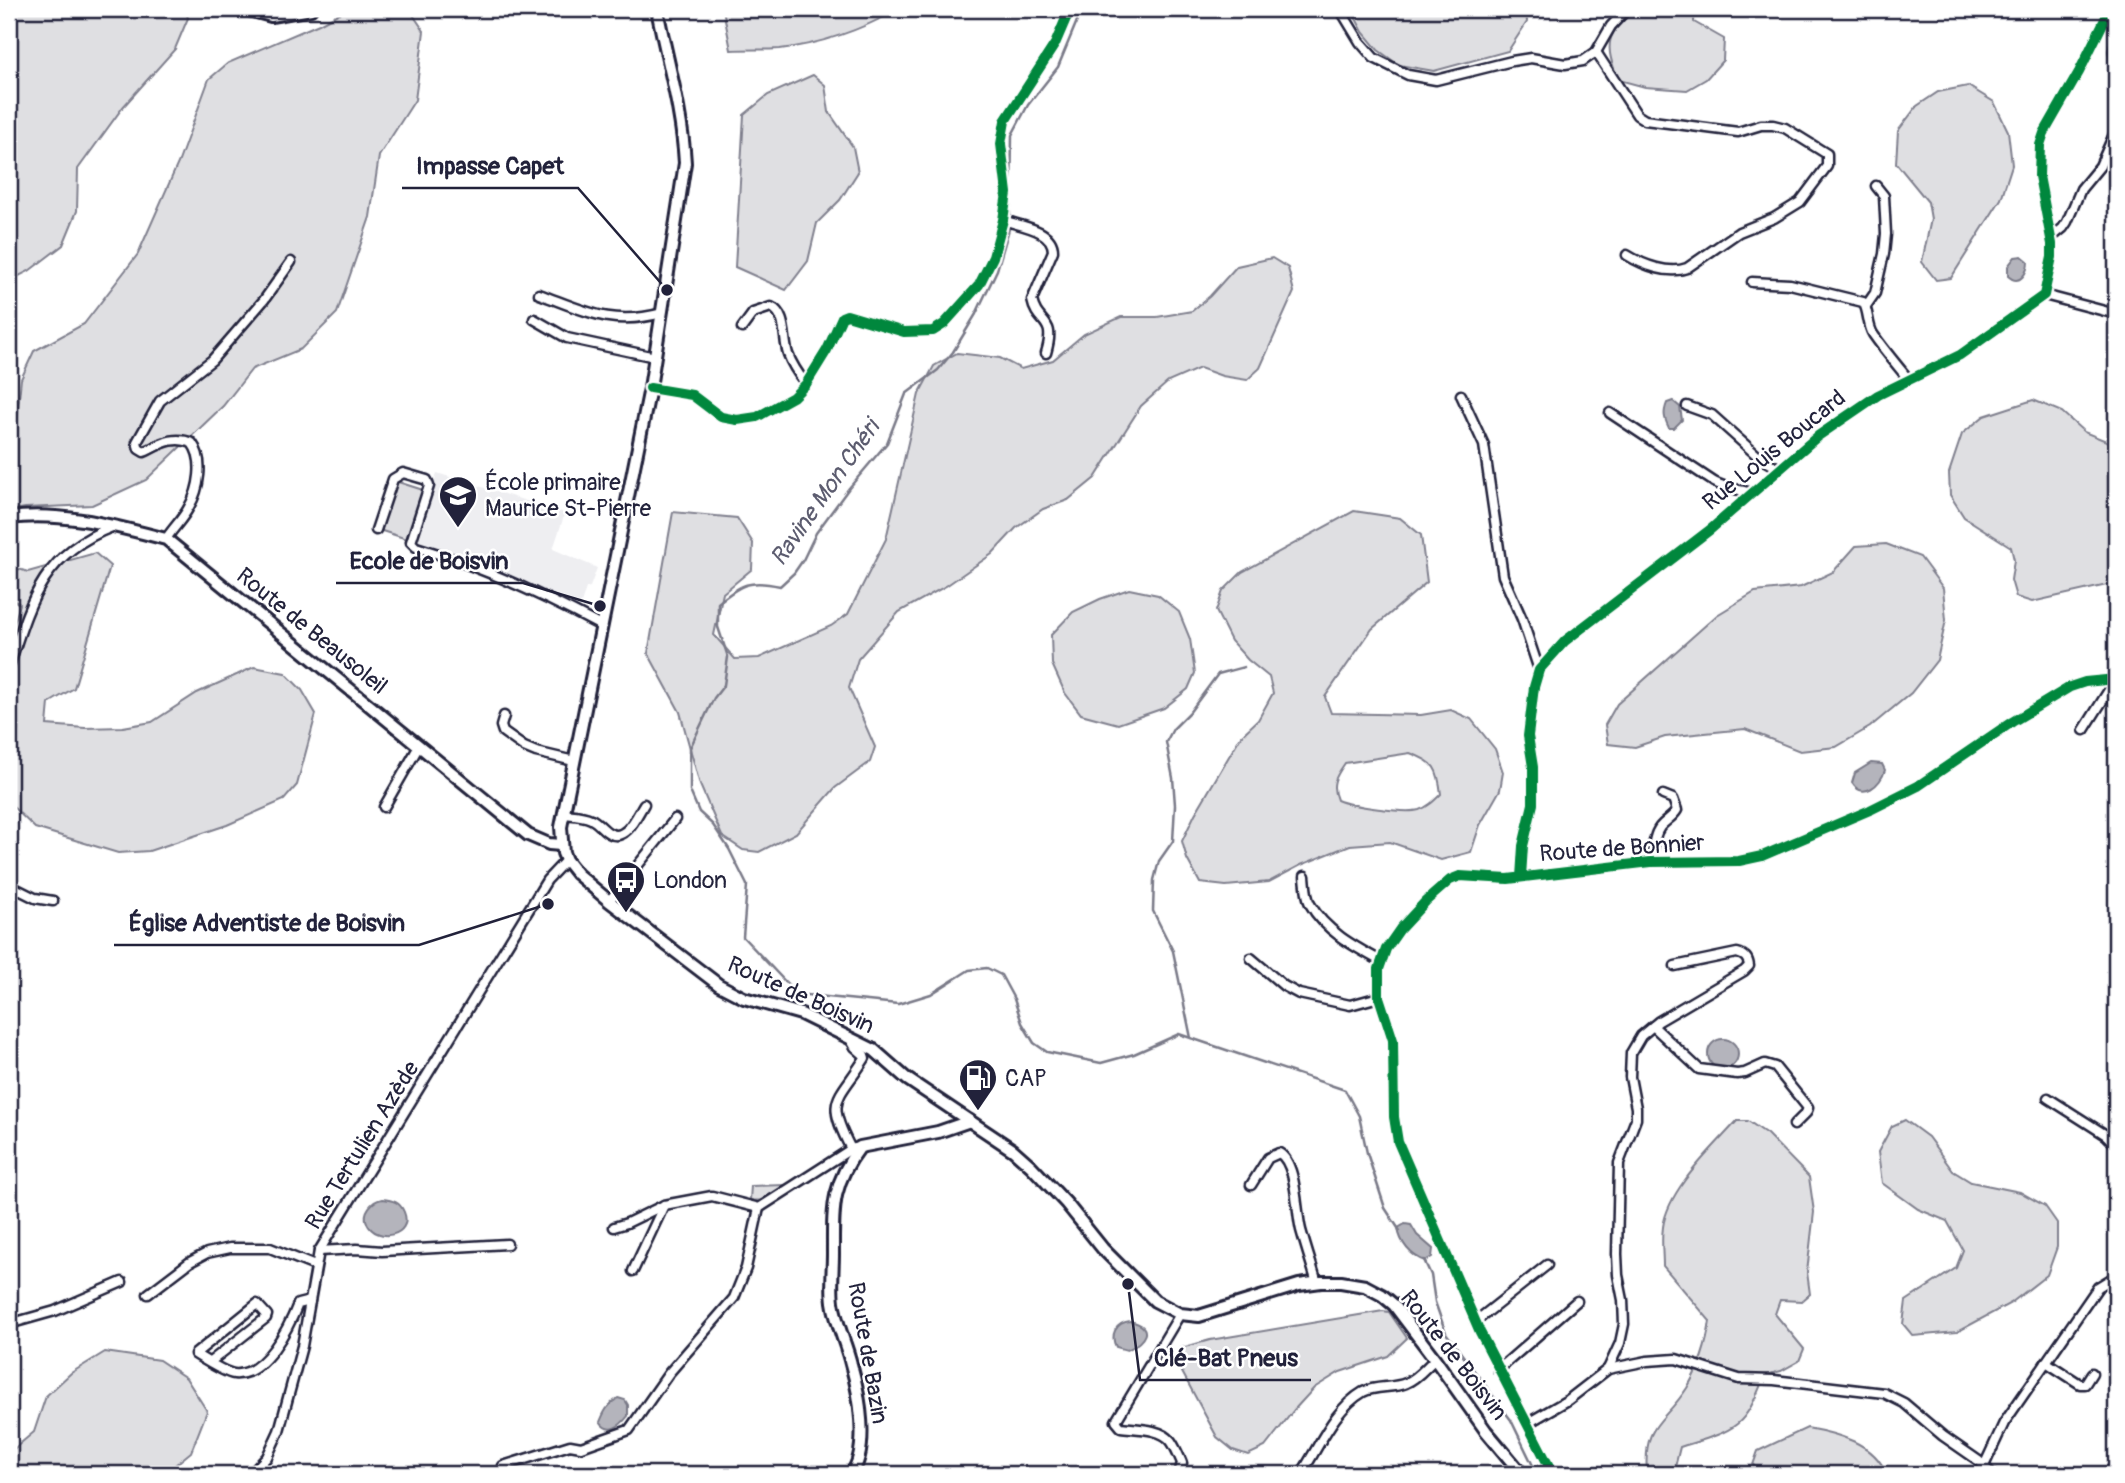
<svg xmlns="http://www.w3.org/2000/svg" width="2125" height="1483" viewBox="0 0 2125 1483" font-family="Pangolin,sans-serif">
<rect width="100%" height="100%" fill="#fff"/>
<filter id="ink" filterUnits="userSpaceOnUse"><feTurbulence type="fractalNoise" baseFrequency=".0143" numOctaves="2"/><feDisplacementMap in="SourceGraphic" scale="14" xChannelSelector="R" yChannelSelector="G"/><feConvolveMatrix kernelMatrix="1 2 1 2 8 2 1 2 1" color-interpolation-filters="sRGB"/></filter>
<g filter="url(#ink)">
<!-- built -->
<path fill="#eeeef1" d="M437,473L565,513L553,549L597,568L590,587L586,588L579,610L460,557L415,542Z"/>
<!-- green -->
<g fill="#dfdfe2" stroke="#80808e" stroke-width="2" fill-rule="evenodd">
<path d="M9,9H185L188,18L175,49L123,107L78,169L77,211L63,245L29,271L9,281Z"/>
<path d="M347,9H409L424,31L415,100L379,156L370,217L337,313L301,349L252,369L223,406L146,480L92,505L25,508L9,511V427L17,418L21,379L34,351L84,324L138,254L179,161L209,79L228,63L319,24Z"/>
<path d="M723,9H899C863,29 821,44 780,49C764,50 747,49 731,50Z"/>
<path d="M1351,9H1526L1527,22L1508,51L1434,71L1399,65L1378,50L1363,32Z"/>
<path d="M1637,9H1695L1694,22L1724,39L1723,60L1706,79L1687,90L1645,87L1619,80C1603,47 1606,31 1637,9Z"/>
<path d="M813,75L825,85L829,112L853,147L858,172L840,200L817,223L808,261L786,290L735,267L744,115L768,95Z"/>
<path d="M1968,86L1994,102L2008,131L2012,165L2001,199L1951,278L1936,280L1922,262L1931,219L1928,202L1896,163L1898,131L1917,106L1938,92Z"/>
<path d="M1272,258L1288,268L1294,292L1260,368L1247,380L1222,376L1200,368L1168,382L1141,406L1095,478L1068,500L1043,509L1016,528L992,554L946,586L899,612L858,659L849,688L875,747L870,762L835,788L796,833L759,852L743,850L722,836L700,785L680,712L648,653L673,512L737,518L753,543L752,569L723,593L714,635L735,659L759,658L831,626L848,614L886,539L919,394L934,366L957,353L1000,358L1021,369L1053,360L1084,334L1121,317H1157L1192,311L1210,296L1237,266Z"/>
<path d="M2033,400L2062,412L2084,432L2116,445V583L2032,602L2016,597L2011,580L2014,560L2011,547L1964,517L1950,495L1949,473L1962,434L1984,416Z"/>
<path d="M395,481L423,490L407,539L379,530Z"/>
<path d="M1354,511L1400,518L1421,535L1427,582L1372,629L1325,697L1331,713L1421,715L1451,710L1471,719L1495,749L1503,772L1500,790L1480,825L1471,852L1441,860L1390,842L1350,845L1301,865L1269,882L1226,886L1200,883L1187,859L1182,841L1195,814L1241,736L1258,720L1273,693L1269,677L1248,660L1231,641L1216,611L1223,591L1242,572ZM1410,753C1435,762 1438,768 1441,794C1434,801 1428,807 1419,810C1405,814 1351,806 1337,800C1330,784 1336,776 1345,763Z"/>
<path d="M1886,544L1920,557L1943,588L1946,620L1937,660L1911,693L1870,727L1836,747L1800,751L1745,729L1665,737L1635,747L1608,744L1605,725L1617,704L1717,615L1755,592L1801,587L1833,572L1856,546Z"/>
<path d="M95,553L110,566L74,688L49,703L47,725L85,728L123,727L152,722L197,693L254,667L285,673L302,690L316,714L297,785L284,800L227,825L149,851L118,853L35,828L12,806L9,798V759L18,730L12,712L9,640L20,604L9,598V566L28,572Z"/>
<path d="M1129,589L1158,595L1179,612L1190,639L1195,673L1188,689L1164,708L1118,724L1081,714L1065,693L1052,664L1051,635L1073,612L1100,599Z"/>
<path d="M1905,1120L1928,1137L1953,1171L1971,1182L2020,1192L2045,1206L2057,1223V1247L2047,1275L2011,1303L1957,1332L1913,1336L1903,1324L1906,1301L1956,1268L1963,1250L1947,1221L1918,1209L1882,1183L1878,1152L1892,1126Z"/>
<path d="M1737,1121H1748L1767,1134L1809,1177L1814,1212L1807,1272L1810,1294L1802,1301L1780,1300L1775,1314L1804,1349L1799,1361L1781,1371L1765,1375C1758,1391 1751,1413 1737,1424C1722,1436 1698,1441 1680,1447L1675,1467L1676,1474H1647C1643,1422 1663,1425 1687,1388C1699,1368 1707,1343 1710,1321L1663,1266C1663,1253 1661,1240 1663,1227C1668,1189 1712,1149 1737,1121Z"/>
<path d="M784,1185L781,1194C770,1199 762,1202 750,1200L751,1186Z"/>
<path d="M1383,1311L1389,1312L1407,1338L1388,1356L1340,1372L1314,1388L1294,1410L1265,1447L1248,1455L1233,1450L1217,1437L1175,1359L1181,1348L1210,1340Z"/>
<path d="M105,1352L159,1360L186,1378L207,1411L191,1452L164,1474H9V1453L34,1432L46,1396L71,1373Z"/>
<path d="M1807,1428C1835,1433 1876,1443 1886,1474H1762L1753,1465L1758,1451Z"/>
</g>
<!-- water -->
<g fill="#b4b4bc" stroke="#7a7a88" stroke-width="2">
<path d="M2022,256L2028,261C2028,272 2020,287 2008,276V266L2015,257Z"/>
<path d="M1673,401L1680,407L1682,420L1674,428H1669C1664,418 1663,413 1667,403Z"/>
<path d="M1871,763L1882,764L1885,770C1881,785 1863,800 1852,783L1855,773Z"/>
<circle cx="1723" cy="1054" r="15"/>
<path d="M382,1199C393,1200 400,1202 404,1212C414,1236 376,1244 367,1223C362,1212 372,1201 382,1199Z"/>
<path d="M1405,1224L1411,1225L1417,1235L1433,1249L1432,1257L1425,1261C1411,1256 1400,1243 1398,1228Z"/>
<path d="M1130,1321C1156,1327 1144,1342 1127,1350L1116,1347C1110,1335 1115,1323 1130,1321Z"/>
<path d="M618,1398L625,1400L628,1405V1416C621,1425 609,1436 600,1422C604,1412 608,1404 618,1398Z"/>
</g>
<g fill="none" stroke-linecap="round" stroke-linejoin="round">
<!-- stream -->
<g stroke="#7a7a88" stroke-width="2.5">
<path d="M795,992L743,937L747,885L729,849L713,825L699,812L690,791V748L714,698L724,685L728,657L718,627V603C741,584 750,579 780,586L794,573L803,560L816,533L849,488L887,443L906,394L938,370L953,352L976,314L997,270L1009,229L1011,204L1012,135L1028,105L1058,67L1082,9"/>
<path d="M807,995L898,1004L931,994L969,970L987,968L1001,975L1014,999L1022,1023L1034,1043L1047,1052L1101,1063L1134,1054L1179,1034L1345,1090L1359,1116L1367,1153L1385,1208L1400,1231"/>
<path d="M1191,1038L1173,951L1153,911L1154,880L1159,861L1173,841L1175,805L1173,778L1166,742L1173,729L1189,713L1218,674L1244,667"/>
<path d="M1424,1260L1431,1275L1435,1302L1446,1333L1511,1420L1537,1474"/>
</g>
<defs>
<g id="street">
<path d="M1340,9L1360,42L1374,58L1408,75L1436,80L1512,61L1531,58L1565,64L1583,61L1596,52L1611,26L1627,9"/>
<path d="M2114,9L2116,27"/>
<path d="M2116,40L2114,51L2116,71"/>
<path d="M1596,52L1637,115L1645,120L1738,132L1761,125H1773L1785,128L1827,154V166L1800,202L1774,218L1739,232L1687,268C1669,275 1643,265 1627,255"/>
<path d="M1003,220C1020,226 1053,229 1053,251L1032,300C1037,326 1057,317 1046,353"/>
<path d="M2052,237L2063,228L2067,222L2081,189L2100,166L2116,130"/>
<path d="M1752,282L1790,284L1863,302C1869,311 1867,324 1873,334C1884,350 1897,365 1909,380"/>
<path d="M539,294C585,311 612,327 662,313"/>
<path d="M2044,295L2116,314"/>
<path d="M1866,306L1875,293L1884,254L1886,234L1884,196L1876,186"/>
<path d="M534,319L567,338L655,357"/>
<path d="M742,328L753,313L771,307C787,314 783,339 788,354C792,365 799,375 806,384"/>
<path d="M650,388L692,395L721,417L737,420L757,417L793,397L806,384L827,350L842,317L847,315L904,332L933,331L944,324L979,285L993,257L1003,220L1007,193L1001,144L1005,121L1055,44L1070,9"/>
<path d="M1461,395L1484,445L1503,576L1522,619L1539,670"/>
<path d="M1687,406L1712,415L1760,458L1780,469"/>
<path d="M1610,413L1714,482C1727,489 1738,489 1752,493"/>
<path d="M376,530L393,479L403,473L427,480L429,486L411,542L416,547C481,566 541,594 601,626"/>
<path d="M166,539C173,528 183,519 189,507C199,490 205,460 192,443C174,435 161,444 144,452L139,449L137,442L160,401L212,360L264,300L291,262"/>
<path d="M9,667C30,602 42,554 112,527"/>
<path d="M504,716L501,726L503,732L524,747L536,752L574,761"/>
<path d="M2084,730L2116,679"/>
<path d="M384,807L419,746"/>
<path d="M563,814C572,815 583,815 591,819C598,822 602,829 609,833C626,843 637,815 644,804"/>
<path d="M1651,862C1653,850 1653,836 1660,827C1666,820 1673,817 1677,810L1673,799L1663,795"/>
<path d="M1305,876C1306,885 1306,896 1310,904C1325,931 1355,947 1381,961"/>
<path d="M1521,877L1523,846L1533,804V767L1528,736L1534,687L1539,670L1565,641L1711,529L1818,436L1878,395L1960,355L2044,295L2052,257V244L2039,176L2040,145L2044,133L2079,72L2110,9"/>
<path d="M9,885L35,898L53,901"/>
<path d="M609,901L675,819"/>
<path d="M1251,958L1284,986L1299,994L1350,1005L1379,997"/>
<path d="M1653,1026L1699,1069L1737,1074L1745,1073L1765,1064L1775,1067L1808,1108L1806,1113L1794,1125"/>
<path d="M2048,1098L2106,1135L2116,1145"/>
<path d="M851,1149C824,1098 838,1101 865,1058L864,1055L855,1047L851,1040"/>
<path d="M1251,1185L1268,1158L1279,1153C1297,1163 1296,1211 1301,1230C1306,1248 1312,1266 1317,1283"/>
<path d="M614,1227L627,1223L664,1205L712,1196L759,1208L851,1149L860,1147"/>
<path d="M319,1251L357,1249L382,1251L507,1244"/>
<path d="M633,1271L664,1205"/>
<path d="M148,1294L190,1262L207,1253L230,1248H270L315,1266"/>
<path d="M1475,1322L1547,1265"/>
<path d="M9,1324L55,1311L122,1282"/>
<path d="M210,1362L266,1318L267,1315L257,1304L195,1354C203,1359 225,1373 234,1374C264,1377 289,1327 298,1304L310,1301"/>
<path d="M2046,1362L2080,1384H2085L2092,1373"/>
<path d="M1608,1369L1620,1343L1624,1324L1623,1300L1618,1275L1617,1254L1619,1163L1636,1119V1108L1630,1077L1631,1053L1641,1036L1659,1021L1744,971L1749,966C1748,958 1745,955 1737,953L1675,966"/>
<path d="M1498,1370L1577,1301"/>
<path d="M1528,1423L1568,1400L1608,1369L1647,1361L1676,1359L1739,1379L1774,1380L1884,1393L1904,1403L1943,1436L1979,1461L1992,1474"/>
<path d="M503,1466L570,1445L581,1447L629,1430L669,1373L734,1298L746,1268L759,1208"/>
<path d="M1984,1466L2004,1423L2098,1287L2116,1276"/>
<path d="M251,1474L267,1457L279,1431L302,1346L319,1251L547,880L566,860"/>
<path d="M1179,1474L1182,1463C1179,1456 1176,1448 1171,1441C1161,1428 1136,1429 1121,1427L1116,1421L1180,1314"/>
<path d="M1301,1474C1319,1447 1334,1409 1363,1392C1377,1385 1392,1389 1406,1383C1417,1379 1426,1367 1435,1359"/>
<path d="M1553,1474L1480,1332L1398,1142L1394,1117L1393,1040L1379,997V969L1386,949L1400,929L1426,901L1450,880L1460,876L1508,879L1651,862L1739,861L1762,856L1870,810L1918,786L2012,722L2070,687L2085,682L2116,679"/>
</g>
<g id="secondary">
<path d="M245,9L271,16L311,9"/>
<path d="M657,9C667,61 682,110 685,163L650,388L561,827L563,853L566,860L577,874L609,901L719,985L744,998L801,1014L874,1050L907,1079L1013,1150L1031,1166L1066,1203L1103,1249L1155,1301L1180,1314L1199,1316L1299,1285L1321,1282H1341L1365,1286L1382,1295L1394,1305L1435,1359L1486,1431L1522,1474"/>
<path d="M9,518C62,511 115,526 166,539L528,835L549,844L561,845"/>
<path d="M851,1474C870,1450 859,1392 851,1364C846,1343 836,1324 833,1302C831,1286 833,1269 833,1254C833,1208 831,1185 860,1147L938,1132L970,1121"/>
</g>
</defs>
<!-- street casing -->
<use href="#street" stroke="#22223b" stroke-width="13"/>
<!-- secondary casing -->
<use href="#secondary" stroke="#22223b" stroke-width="16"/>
<!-- street -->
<use href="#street" stroke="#fff" stroke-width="8"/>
<!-- secondary -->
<use href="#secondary" stroke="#fff" stroke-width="10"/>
<defs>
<g id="cycleway">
<path d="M650,388L692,395L721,417L737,420L757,417L793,397L806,384L827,350L842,317L847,315L904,332L933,331L944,324L979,285L993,257L1003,220L1007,193L1001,144L1005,121L1055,44L1070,9"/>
<path d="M1521,877L1523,846L1533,804V767L1528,736L1534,687L1539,670L1565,641L1711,529L1818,436L1878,395L1960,355L2044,295L2052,257V244L2039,176L2040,145L2044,133L2079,72L2110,9"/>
<path d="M1553,1474L1480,1332L1398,1142L1394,1117L1393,1040L1379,997V969L1386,949L1400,929L1426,901L1450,880L1460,876L1508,879L1651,862L1739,861L1762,856L1870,810L1918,786L2012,722L2070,687L2085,682L2116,679"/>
</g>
</defs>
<!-- cycleway casing -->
<use href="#cycleway" stroke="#fff" stroke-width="15"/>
<!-- cycleway -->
<use href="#cycleway" stroke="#00873e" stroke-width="10"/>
</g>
</g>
<!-- icons -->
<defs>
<symbol id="school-pin" viewBox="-11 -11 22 30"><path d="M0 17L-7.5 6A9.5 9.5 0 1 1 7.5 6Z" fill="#22223b" stroke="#fff"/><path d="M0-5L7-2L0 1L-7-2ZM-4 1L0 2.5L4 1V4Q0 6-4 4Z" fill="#fff"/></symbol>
<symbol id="bus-pin" viewBox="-11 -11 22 30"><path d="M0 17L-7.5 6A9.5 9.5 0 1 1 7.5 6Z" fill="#22223b" stroke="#fff"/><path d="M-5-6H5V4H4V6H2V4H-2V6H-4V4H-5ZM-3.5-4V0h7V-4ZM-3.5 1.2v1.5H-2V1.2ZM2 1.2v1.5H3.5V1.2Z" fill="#fff"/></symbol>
<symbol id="fuel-pin" viewBox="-11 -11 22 30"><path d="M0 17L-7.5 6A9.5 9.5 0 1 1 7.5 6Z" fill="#22223b" stroke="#fff"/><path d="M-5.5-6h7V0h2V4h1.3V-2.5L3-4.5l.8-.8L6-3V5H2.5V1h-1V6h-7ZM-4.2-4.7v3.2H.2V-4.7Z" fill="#fff"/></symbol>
</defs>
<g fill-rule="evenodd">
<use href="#school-pin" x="436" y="473" width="44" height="60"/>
<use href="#bus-pin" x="604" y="858" width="44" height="60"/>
<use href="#fuel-pin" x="956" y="1056" width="44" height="60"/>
</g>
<g text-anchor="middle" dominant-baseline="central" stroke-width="5" stroke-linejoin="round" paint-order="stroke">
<!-- street labels -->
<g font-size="23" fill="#22223b" stroke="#fff">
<text transform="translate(1774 450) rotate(-39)">Rue Louis Boucard</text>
<text transform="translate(312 631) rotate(39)">Route de Beausoleil</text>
<text transform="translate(1622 848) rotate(-4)">Route de Bonnier</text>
<text transform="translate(801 995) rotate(24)">Route de Boisvin</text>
<text transform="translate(362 1145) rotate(-58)">Rue Tertulien Azède</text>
<text transform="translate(868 1353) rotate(80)">Route de Bazin</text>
<text transform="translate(1454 1355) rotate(52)">Route de Boisvin</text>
</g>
<!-- poi labels -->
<g font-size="23" fill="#22223b" stroke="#fff" text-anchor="start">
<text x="485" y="482">École primaire<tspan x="485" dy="26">Maurice St-Pierre</tspan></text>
<text x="653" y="880">London</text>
<text x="1005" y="1078">CAP</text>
</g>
<!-- water labels -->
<g font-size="24" font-style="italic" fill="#5c5c6f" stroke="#fff">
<text transform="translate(825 493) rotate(-55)">Ravine Mon Chéri</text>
</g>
</g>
<!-- callouts -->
<path fill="none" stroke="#22223b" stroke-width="2.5" d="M667 290L578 188H402M600 606L523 583H336M548 904L419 945H114M1128 1284L1140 1380H1311"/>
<g fill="#22223b" stroke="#fff" stroke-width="2.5">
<circle cx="667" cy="290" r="7"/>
<circle cx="600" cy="606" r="7"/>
<circle cx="548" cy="904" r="7"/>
<circle cx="1128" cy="1284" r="7"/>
</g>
<g font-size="24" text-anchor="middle" font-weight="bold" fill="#22223b" stroke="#fff" stroke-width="5" stroke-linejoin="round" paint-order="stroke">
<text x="490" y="174">Impasse Capet</text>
<text x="429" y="569">Ecole de Boisvin</text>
<text x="267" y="931">Église Adventiste de Boisvin</text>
<text x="1226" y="1366">Clé-Bat Pneus</text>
</g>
<!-- margin -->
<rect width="2125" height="1483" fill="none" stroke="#fff" stroke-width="35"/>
<rect x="18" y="18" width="2090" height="1448" fill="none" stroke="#22223b" stroke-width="2.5" filter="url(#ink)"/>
</svg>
